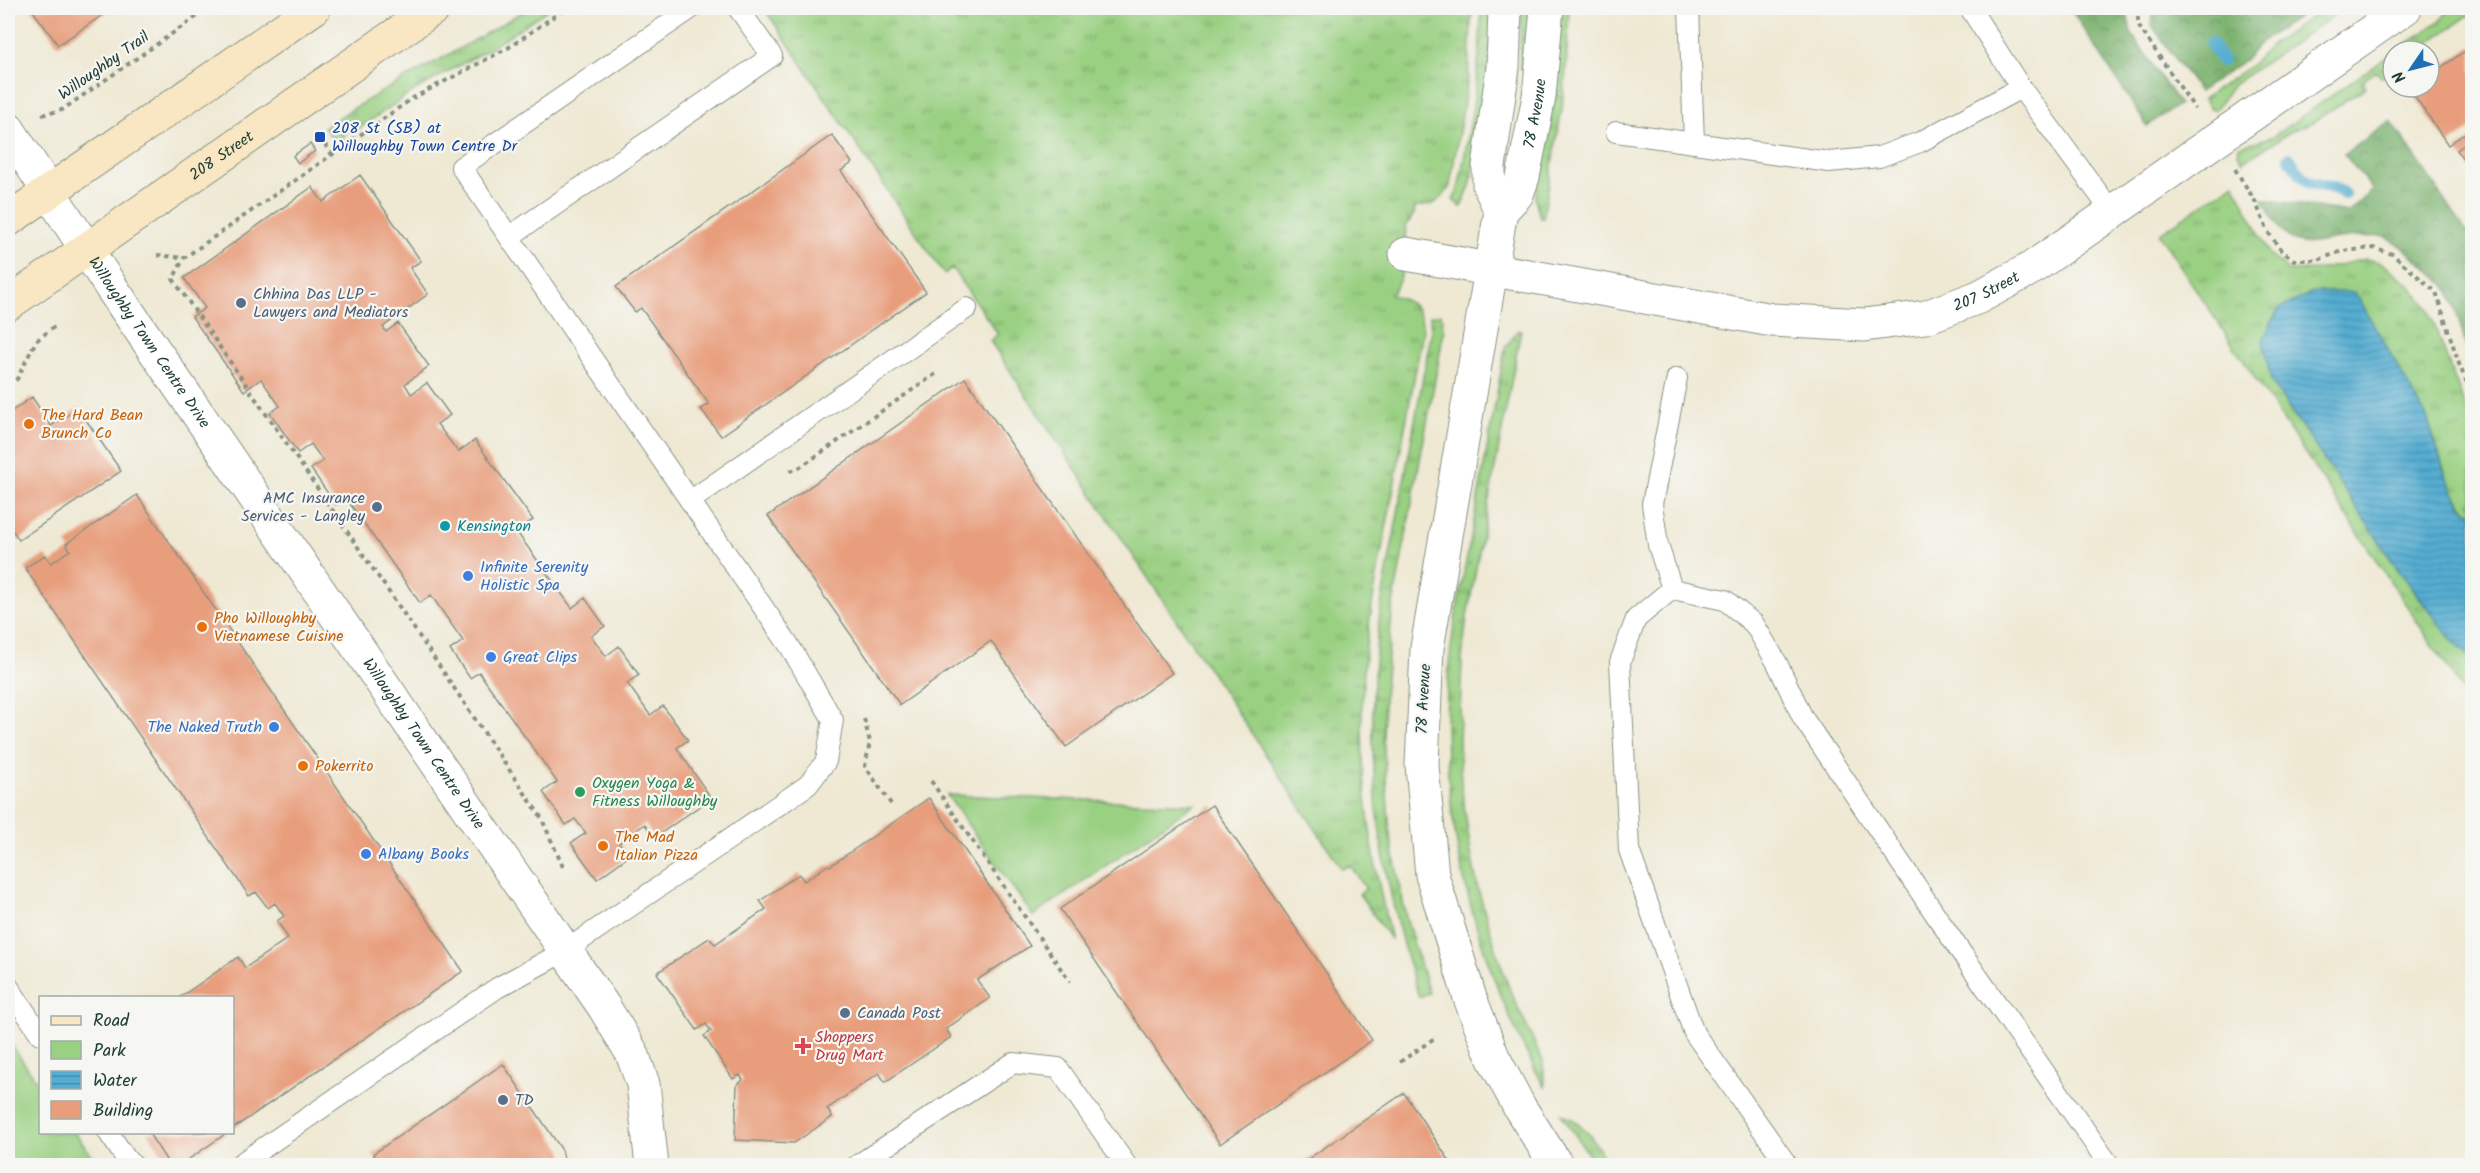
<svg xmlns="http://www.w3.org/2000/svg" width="2480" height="1173" viewBox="0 0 2480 1173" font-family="Kalam,sans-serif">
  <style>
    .grass { fill: url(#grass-tufts); stroke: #5c865b; stroke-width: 1.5 }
    .forest { fill: url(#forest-crowns); stroke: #4d7852; stroke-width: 1.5 }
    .green { fill: #9ad082; stroke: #5c865b; stroke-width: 1.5 }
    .water { fill: url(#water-rules); stroke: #3a7583; stroke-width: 1.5 }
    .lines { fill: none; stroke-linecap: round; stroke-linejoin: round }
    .stream { stroke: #55add2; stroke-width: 12 }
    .building { fill: #e89d7b }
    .service-casing { stroke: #879384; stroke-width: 22 }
    .minor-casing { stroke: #879384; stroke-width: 35 }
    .tertiary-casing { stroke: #879384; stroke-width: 35 }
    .secondary-casing { stroke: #879384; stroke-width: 35 }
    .path { stroke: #879384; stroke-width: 4; stroke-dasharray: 4.5 4.5; stroke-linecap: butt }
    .service { stroke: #fff; stroke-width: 20 }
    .minor { stroke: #fff; stroke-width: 33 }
    .tertiary { stroke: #fff; stroke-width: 33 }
    .secondary { stroke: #f9e7c3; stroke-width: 33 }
    .transit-dot { fill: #1a4fb4; stroke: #f6f6f2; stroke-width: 2 }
    .service-dot { fill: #5c6f8a; stroke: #f6f6f2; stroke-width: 2 }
    .food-dot { fill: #e8710a; stroke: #f6f6f2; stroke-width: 2 }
    .culture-dot { fill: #0f9aa8; stroke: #f6f6f2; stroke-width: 2 }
    .shop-dot { fill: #3f7fe0; stroke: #f6f6f2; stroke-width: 2 }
    .leisure-dot { fill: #2e9e5b; stroke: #f6f6f2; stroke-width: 2 }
    .health-dot { fill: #e0444e; stroke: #f6f6f2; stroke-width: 2 }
    .labels { text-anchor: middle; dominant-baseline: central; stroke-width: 4.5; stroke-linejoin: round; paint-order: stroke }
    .street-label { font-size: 16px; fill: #1f3d34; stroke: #f6f6f2 }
    .transit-label { font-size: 16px; fill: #164399; stroke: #f6f6f2; text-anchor: start }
    .service-label { font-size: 16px; fill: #4e5e75; stroke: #f6f6f2; text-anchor: start }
    .food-label { font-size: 16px; fill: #c56008; stroke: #f6f6f2; text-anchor: start }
    .culture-label { font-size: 16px; fill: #0d838f; stroke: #f6f6f2; text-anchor: start }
    .shop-label { font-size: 16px; fill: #366cbe; stroke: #f6f6f2; text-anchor: start }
    .leisure-label { font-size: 16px; fill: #27864d; stroke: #f6f6f2; text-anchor: start }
    .health-label { font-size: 16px; fill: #be3a42; stroke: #f6f6f2; text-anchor: start }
  </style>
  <defs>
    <pattern id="grass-tufts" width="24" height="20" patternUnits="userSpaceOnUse" patternTransform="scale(1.5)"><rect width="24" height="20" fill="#9ad082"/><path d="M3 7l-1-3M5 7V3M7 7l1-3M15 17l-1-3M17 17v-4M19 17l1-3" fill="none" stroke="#7daa6b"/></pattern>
    <pattern id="forest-crowns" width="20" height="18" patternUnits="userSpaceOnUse" patternTransform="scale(1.5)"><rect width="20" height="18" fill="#7bb270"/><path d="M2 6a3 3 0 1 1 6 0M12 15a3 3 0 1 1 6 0" fill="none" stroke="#64925d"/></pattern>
    <pattern id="water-rules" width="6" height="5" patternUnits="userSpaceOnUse" patternTransform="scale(1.5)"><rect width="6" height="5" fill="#55add2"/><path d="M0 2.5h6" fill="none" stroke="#468eab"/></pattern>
  </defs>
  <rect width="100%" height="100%" fill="#f6f6f2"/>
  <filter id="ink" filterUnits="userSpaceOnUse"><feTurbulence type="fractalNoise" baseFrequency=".0167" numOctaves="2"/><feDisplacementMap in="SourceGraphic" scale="12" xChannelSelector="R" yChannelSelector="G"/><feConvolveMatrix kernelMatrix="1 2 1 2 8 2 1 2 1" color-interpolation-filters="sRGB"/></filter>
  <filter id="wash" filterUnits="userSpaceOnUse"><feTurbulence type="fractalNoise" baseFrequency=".008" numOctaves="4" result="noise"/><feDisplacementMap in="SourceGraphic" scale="24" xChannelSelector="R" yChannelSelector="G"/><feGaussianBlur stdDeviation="1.35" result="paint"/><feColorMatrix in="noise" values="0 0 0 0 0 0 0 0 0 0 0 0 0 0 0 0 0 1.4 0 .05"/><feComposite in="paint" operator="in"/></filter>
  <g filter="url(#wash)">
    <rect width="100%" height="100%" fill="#efe9d4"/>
    <path class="grass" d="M528,8H550L492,47L417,89L355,131L352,128L342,134L345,138L336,144L324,127C390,83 462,51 528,8Z
      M764,8H1472L1468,78L1450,186C1441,202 1433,206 1415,207L1414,214L1406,226L1401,276L1392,295C1413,302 1421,307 1423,331C1411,395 1399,459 1387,523C1377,576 1366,629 1363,684C1358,771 1371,855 1391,940L1359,894L1366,889L1350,865L1342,869L990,341L998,334L952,268L944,274Z
      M1481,8H1493L1485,113L1470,186L1461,207L1453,200L1458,190C1470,129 1481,69 1481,8Z
      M1521,8H1533L1525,69H1520Z
      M1558,8H1569L1566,69L1562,109L1543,218H1540L1535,198L1550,109Z
      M2325,8H2345L2233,85L2215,110L2210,109L2203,99L2250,66L2271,45Z
      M2450,8H2472V13L2417,51H2396L2442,19Z
      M2393,53V68L2381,77L2376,71L2363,81L2366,87L2311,123L2293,130L2243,162L2238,153L2239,146L2272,137Z
      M2234,183L2270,255L2289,271L2317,270L2366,259L2382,263L2408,283L2428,308L2466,409L2472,418V513C2443,492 2441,450 2427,419C2407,372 2349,327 2313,292L2278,310L2263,340L2271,381L2397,568L2452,640L2472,659V704L2159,234Z
      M1441,314L1444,331L1393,605L1384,697L1383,738L1390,835L1406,918L1429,993L1419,997C1375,864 1362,744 1381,605L1431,334L1430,316Z
      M1518,330H1521L1467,616L1462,658L1459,744L1461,783L1471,853L1478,889L1499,959L1511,993L1543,1061L1545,1088C1474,960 1435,812 1449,665C1453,622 1463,579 1471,536C1483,473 1494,411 1505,348Z
      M1561,1114C1587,1123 1595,1144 1609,1165H1596Z"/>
    <path class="forest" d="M2070,8H2126L2131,33L2179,104L2147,126Z
      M2153,8H2311L2261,42L2245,60L2199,92L2151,24Z
      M2391,121L2472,240V366C2464,346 2456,297 2444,284C2435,274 2398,242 2387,237C2381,235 2371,237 2364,237C2307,237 2295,267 2263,199L2349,212L2373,190L2344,154Z"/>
    <path class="green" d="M947,795L1195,804L1033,916Z
      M8,1040L40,1086V1132L75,1133L99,1165H8Z"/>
    <path class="water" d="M2313,292H2355L2427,417L2445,474L2461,505L2472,513V659L2452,640L2397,568L2271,381L2263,340L2278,310Z"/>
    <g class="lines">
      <path class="stream" d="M2211,43L2222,61
        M2289,158C2295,165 2300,176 2308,181C2320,188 2334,184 2344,194"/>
    </g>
    <g id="blocks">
      <path class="building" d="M31,8H113L58,45Z
        M2472,46V128L2448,145L2410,89L2429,87V76Z
        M832,135L852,163L841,171L926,292L721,436L701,409L709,404L641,308L635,312L616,287Z
        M2472,139V172L2457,150Z
        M310,144L315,151L298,163L293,156Z
        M360,175L421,261L410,268L428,294L383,327L386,332L398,323L429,366L405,384L411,394L427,383L450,415L437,424L458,452L475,440L533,520L516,531L572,608L585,598L605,626L591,636L606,656L619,646L639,675L627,683L650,715L663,706L688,740L677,748L711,798L654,838L645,824L619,843L629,856L597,879L571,843L586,833L575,819L566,825L543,792L557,782L479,672L470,678L450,650L463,641L431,595L420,603L346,498L336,505L311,469L323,461L311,444L298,453L270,413L280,406L261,379L244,391L192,317L205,308L184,278L312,187L323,202Z
        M965,378L1172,673L1066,747L991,641L900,705L768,516Z
        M32,397L51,426L78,408L121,471L19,540L8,524V414Z
        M137,495L463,971L232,1129V998H179L238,957L245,968L288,938L277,921L284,916L275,903L268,908L256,892L249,896L25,568L45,555L51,563L70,550L66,544Z
        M929,798L1030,946L977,980L990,998L946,1029L951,1037L885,1082L879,1073L827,1109L832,1117L794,1143L735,1140L737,1085L743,1080L740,1075L733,1079L704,1036L711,1031L706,1024L697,1030L657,973L709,938L715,944L766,909L760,901L799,874L804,881L828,865L830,866Z
        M1212,805L1372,1040L1220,1144L1060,909Z
        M503,1064L562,1150L566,1166H381L373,1154Z
        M1404,1093L1453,1166H1298Z
        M148,1132H228L179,1166H170Z"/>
    </g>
  </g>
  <g filter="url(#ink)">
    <use href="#blocks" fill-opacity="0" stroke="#879384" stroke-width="1.5"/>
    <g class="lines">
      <defs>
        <path id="service" d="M1689,8L1694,142
          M1970,8L2021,88L2112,212
          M1616,132L1829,162L1879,157L1920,142L2021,88
          M509,237L772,56L738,8
          M690,501L967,308
          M1672,589L1658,545L1652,504L1677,378
          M8,986L40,1034
          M108,1132L127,1160L134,1166
          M237,1166L497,988L565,951L808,785L826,761L833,720L789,645L461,167L692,8
          M856,1166L1013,1063L1058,1068L1127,1166
          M1788,1166L1694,1033L1629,850L1620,662L1636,619L1672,589L1725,600L1754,624L1777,663L1803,718L1958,948L2110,1166"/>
        <g id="minor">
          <path d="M1505,8L1503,67L1489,166V185L1501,211L1427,648L1422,765L1432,875L1470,998L1493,1057L1520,1108L1557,1166"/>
          <path id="s1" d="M1501,211L1517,194L1523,177L1539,97L1547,8"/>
          <path id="s2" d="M1406,254L1772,320L1864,325L1926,317L1979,297L2032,268L2405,8"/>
        </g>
        <g id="tertiary">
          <path id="s3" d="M8,129L111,287L604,1007L632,1053L643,1084L652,1166"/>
        </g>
        <g id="secondary">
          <path d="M8,220L314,8"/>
          <path id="s4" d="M8,304L434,8"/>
        </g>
      </defs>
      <use href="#service" class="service-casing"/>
      <use href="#minor" class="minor-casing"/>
      <use href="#tertiary" class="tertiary-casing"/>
      <use href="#secondary" class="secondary-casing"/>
      <path class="path" d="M2138,8V25L2195,109
        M42,115L62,110L209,8
        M320,137L332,155
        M2235,169L2255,201L2268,232L2281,250L2294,260H2318L2342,251L2373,248L2392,254L2436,292L2459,364L2472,395
        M157,255L184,258
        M8,385L17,379L36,341L55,326
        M790,471L799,468L937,373
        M864,719L870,742L865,766L893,807
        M931,781L1070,982
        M563,867L541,817L413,627L173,279L184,258L413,98L508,48L566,8
        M1400,1062L1436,1037"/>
      <use href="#service" class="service"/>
      <use href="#minor" class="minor"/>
      <use href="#tertiary" class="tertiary"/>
      <use href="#secondary" class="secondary"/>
    </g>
  </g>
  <rect class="transit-dot" x="314" y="131" width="12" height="12" rx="3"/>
  <g class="service-dot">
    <circle cx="241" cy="303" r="6"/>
    <circle cx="377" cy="507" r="6"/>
    <circle cx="845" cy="1013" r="6"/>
    <circle cx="503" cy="1100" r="6"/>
  </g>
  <g class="food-dot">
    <circle cx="29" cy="424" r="6"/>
    <circle cx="202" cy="627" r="6"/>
    <circle cx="303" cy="766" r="6"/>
    <circle cx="603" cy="846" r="6"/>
  </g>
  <circle class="culture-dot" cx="445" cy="526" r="6"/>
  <g class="shop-dot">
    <circle cx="468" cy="576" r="6"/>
    <circle cx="491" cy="657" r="6"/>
    <circle cx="274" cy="727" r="6"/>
    <circle cx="366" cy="854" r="6"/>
  </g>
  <circle class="leisure-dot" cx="580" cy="792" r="6"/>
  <path class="health-dot" d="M800 1037h6v6h6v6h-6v6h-6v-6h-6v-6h6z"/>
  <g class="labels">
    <g class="street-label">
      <text transform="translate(104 66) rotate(-35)">Willoughby Trail</text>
      <text stroke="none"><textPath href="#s1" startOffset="106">78 Avenue</textPath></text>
      <text stroke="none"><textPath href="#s4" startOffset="260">208 Street</textPath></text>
      <text stroke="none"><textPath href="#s2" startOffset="592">207 Street</textPath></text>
      <text stroke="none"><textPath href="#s3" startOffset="256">Willoughby Town Centre Drive</textPath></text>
      <text transform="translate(1424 699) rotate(-87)">78 Avenue</text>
      <text stroke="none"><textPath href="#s3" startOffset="742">Willoughby Town Centre Drive</textPath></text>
    </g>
    <g class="transit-label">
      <text x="332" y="128">208 St (SB) at<tspan x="332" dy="18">Willoughby Town Centre Dr</tspan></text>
    </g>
    <g class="service-label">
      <text x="253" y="294">Chhina Das LLP -<tspan x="253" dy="18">Lawyers and Mediators</tspan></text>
      <text x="365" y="498" text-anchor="end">AMC Insurance<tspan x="365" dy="18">Services - Langley</tspan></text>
      <text x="857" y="1013">Canada Post</text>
      <text x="515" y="1100">TD</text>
    </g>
    <g class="food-label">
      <text x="41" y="415">The Hard Bean<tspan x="41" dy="18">Brunch Co</tspan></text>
      <text x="214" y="618">Pho Willoughby<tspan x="214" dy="18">Vietnamese Cuisine</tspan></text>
      <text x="315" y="766">Pokerrito</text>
      <text x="615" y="837">The Mad<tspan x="615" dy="18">Italian Pizza</tspan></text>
    </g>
    <g class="culture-label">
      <text x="457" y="526">Kensington</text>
    </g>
    <g class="shop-label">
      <text x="480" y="567">Infinite Serenity<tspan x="480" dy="18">Holistic Spa</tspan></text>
      <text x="503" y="657">Great Clips</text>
      <text x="262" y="727" text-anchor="end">The Naked Truth</text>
      <text x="378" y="854">Albany Books</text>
    </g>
    <g class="leisure-label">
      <text x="592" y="783">Oxygen Yoga &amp;<tspan x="592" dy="18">Fitness Willoughby</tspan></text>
    </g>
    <g class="health-label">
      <text x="815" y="1037">Shoppers<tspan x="815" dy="18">Drug Mart</tspan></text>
    </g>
  </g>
  <rect width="2480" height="1173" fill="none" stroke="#f6f6f2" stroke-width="30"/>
  <rect x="39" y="996" width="195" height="138" fill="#f6f6f2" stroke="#a0aca6" stroke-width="1.5"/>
  <rect x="51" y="1016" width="30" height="9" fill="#f9e7c3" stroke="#a0aca6" stroke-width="1.5"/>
  <text x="93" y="1026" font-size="18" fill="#1f3d34">Road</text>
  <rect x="51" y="1041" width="30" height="18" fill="#9ad082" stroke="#a0aca6" stroke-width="1.5"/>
  <text x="93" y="1056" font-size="18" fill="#1f3d34">Park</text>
  <rect x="51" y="1071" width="30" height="18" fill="url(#water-rules)" stroke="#a0aca6" stroke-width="1.5"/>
  <text x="93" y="1086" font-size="18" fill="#1f3d34">Water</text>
  <rect x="51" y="1101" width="30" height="18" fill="#e89d7b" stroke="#a0aca6" stroke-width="1.5"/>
  <text x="93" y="1116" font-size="18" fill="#1f3d34">Building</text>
  <g transform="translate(2411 69) rotate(235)"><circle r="28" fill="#f6f6f2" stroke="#a0aca6" stroke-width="1.5"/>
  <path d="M0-4.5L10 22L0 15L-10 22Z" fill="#1f6fb2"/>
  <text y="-9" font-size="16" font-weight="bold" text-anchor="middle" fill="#1f3d34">N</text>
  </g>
</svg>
